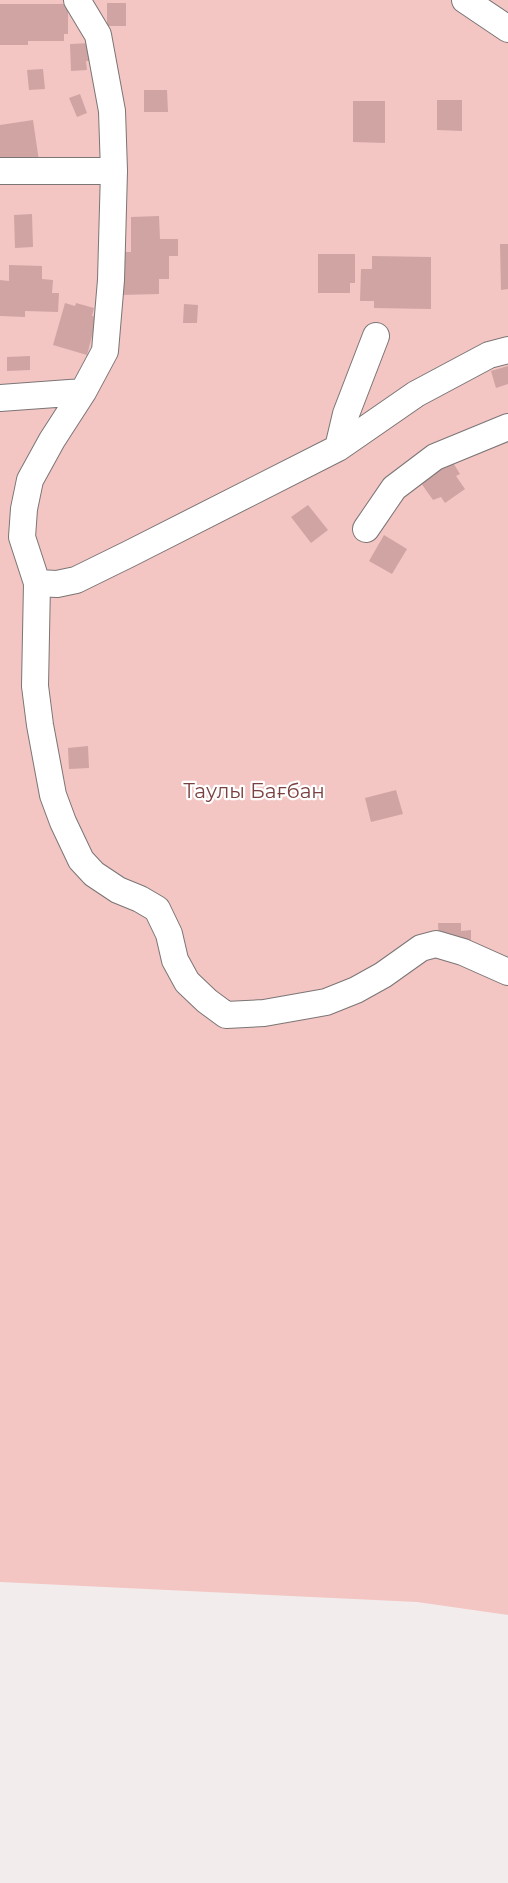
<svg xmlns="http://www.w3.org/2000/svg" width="508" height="1883" viewBox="0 0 508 1883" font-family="Montserrat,sans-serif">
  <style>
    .green { fill: #f3c6c4 }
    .building { fill: #cfa4a2 }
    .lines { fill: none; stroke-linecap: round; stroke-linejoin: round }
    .minor-casing { stroke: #7b7575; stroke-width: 28 }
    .minor { stroke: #fff; stroke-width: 26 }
    .labels { text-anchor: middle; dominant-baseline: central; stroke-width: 4.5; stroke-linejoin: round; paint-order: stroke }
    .park-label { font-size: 20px; fill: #7b4040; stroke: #fff }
  </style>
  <rect width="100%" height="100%" fill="#f3ecec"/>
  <path class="green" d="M0,0H508V1615L417,1602L0,1582Z"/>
  <path class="building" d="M107,3H126V26H107Z
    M0,4H68V34H64V41H28V45H0Z
    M91,43L92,61H86L87,70L71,71L70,44Z
    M43,69L45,89L29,90L27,70Z
    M144,90H167L168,112H144Z
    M80,94L87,113L77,117L69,98Z
    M437,100H462V131L437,130Z
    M353,101H385V143L353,142Z
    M33,120L39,161L0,167V125Z
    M32,214L33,247L15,248L14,215Z
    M159,216L160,239H178V256H169V279H159V294L120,295L119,252H131V217Z
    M500,244H508V289L501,290Z
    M318,254H355V283H350V293H318Z
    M372,256L431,257V309L374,308V301H360L361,269H372Z
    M9,265L42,266V279L53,280L52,293H59L58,312L25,311V317L0,316V280L9,281Z
    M65,303L75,306L76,303L94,308L92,316L97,317L87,355L53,345Z
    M184,304L198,305L197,323H183Z
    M30,356V370L7,371V357Z
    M508,366V384L496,388L491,371Z
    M452,461L460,474L456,476L465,489L445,503L441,497L433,500L421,483Z
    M308,505L328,530L311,543L291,517Z
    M384,535L407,549L392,574L369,561Z
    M88,746L89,768L69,769L68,748Z
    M396,790L403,814L371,822L365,798Z
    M438,923H461V931L471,930V942L439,943Z"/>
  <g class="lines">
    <defs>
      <path id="minor" d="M77,0L98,35L112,111L114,171L111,280L105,351L83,392L52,440L30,480L24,509L22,537L37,583L57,584L76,580L129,554L338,448L416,394L489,355L508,350
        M465,0L508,29
        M0,171H114
        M0,398L83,392
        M338,448L346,414L376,336
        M366,529L394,488L435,457L508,427
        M37,583L35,686L40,725L53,795L63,822L81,860L94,874L118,890L140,899L157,909L169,934L175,960L187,982L207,1001L226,1015L264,1013L326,1002L356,990L383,975L421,948L436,944L463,952L508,972"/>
    </defs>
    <use href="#minor" class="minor-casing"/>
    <use href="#minor" class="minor"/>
  </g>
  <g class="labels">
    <g class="park-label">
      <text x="254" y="791">Таулы Бағбан</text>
    </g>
  </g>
</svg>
